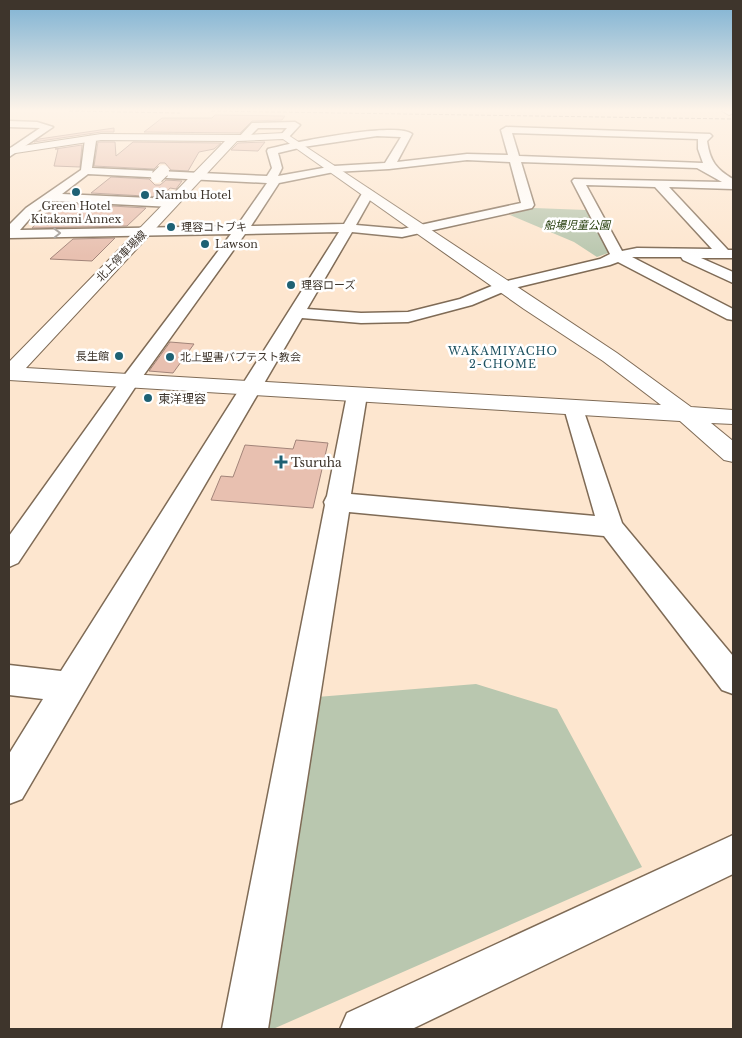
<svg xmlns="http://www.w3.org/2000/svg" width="742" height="1038" viewBox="0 0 742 1038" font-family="'Libre Baskerville','Noto Sans JP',serif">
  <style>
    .green { fill: #b9c7af }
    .building { fill: #e8c0b0; stroke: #a28479 }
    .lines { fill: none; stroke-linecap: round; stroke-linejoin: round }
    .street-casing { stroke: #7f6b56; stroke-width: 3 }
    .secondary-casing { stroke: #7f6b56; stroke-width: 2 }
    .street { fill: #fff; fill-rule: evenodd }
    .secondary { fill: #fff; fill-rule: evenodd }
    .rail { stroke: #5a4f44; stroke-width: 1; stroke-dasharray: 4 2; stroke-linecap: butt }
    .street-bridge-casing { stroke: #7f6b56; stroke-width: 14; stroke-linecap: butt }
    .street-bridge { stroke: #fff; stroke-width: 12 }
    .oneway { stroke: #9e9a96 }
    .poi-dot { fill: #1e6174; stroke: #fff; stroke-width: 2 }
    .labels { text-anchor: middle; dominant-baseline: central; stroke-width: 5; stroke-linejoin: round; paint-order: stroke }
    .far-poi-label { font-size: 11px; fill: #3e352c; stroke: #fff; text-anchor: start }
    .far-park-label { font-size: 11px; font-style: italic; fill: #213a07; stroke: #fff }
    .far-street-label { font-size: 11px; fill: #3e352c; stroke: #fff }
    .far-neighbourhood-label { font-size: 11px; letter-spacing: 1px; fill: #1d5160; stroke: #fff }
    .poi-label { font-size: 12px; fill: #3e352c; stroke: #fff; text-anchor: start }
  </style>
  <rect width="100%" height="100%" fill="#fde6cf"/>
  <path class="green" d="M534,208L586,210L611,252L597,257L574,242L510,215Z
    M476,684L557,709L642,867L273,1029H265L317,697Z"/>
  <path class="building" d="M215,115L285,116L282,120L252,121L240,133L144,132L162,118H212Z
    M114,128V132H101L34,142L39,139Z
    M98,142H115L116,156L133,142L221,143L214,149L199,152L188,171L171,170L165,163H160L154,169L94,166Z
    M265,142L258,151L231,150L238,143Z
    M82,145L80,167L54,166L58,149H55Z
    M111,177L149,179L155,185H160L166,180L182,181L176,189L170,188L162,197L91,193Z
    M78,204L146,208L127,226L32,228L46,213H52L54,210H70Z
    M115,238L92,261L50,259L73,239Z
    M170,342L194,344L173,373L149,371Z
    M296,440L328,443L313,508L211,500L221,476L233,477L245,445L293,449Z"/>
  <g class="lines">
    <defs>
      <path id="street" d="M9,121L37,122L53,127L9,157V149L40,128L9,127Z
        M295,122L300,125L288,138H282L280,136L287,128H258L246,140H240L238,138L252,123Z
        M506,127L710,134L712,136L707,141C710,161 716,169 733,179V189L669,187L728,250H733V258H701L733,272V283L683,260L681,257H632L733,309V320L727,319L618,262L610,265L510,289L472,305L408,322L361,323L302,318L22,799L9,804V754L43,699L9,695V665L61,671L339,232L245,234L138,383L18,563L9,567V536L123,377L231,234L9,238V225L26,208L81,170L85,139L90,136L93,137L96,141L92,168L267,176L272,168L267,151L268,149C290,143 397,121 412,134L397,162L467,154L508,155L501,130ZM512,133L698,139V149L703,163L519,156ZM377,136L401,137L385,163L334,166L278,176L282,168L278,153L303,147ZM467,160L510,162L521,203L402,229L356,225L374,193L368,189L364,190L344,224L251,226L279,183L334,172L389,169ZM521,162L697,168L722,182L574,179L572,181L610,254L600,259L499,283L460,299L408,312L361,313L307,309L352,232L402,237L532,208L534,205ZM88,174L267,183L237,226L20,230L34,214L52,201L172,207L178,203L172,199L62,194ZM586,185L655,187L712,249L637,248L622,251Z
        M357,389L364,391L367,395L351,494L595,516L564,408L567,403L574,402L581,403L622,523L733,656V694L722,690L604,536L349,512L268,1029H222L325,505L324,502L327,496L347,395L350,391Z
        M733,835V874L412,1029H340L347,1013Z"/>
      <path id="secondary" d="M722,111H733V113L729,115Z
        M285,133L617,353L691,407L733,410V424L711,423L733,441V462L724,460L680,421L9,380V362L225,141L101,140L9,154V148L101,134L243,135ZM283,139L524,309L603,361L661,405L26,368L237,141Z"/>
    </defs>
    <use href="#street" class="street-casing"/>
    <use href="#secondary" class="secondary-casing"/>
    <use href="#street" class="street"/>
    <use href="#secondary" class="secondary"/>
    <path class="rail" d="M69,111L180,113
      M211,111L733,119"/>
    <defs>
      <path id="street-bridge" d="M157,177L163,171"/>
    </defs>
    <use href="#street-bridge" class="street-bridge-casing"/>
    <use href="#street-bridge" class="street-bridge"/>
  </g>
  <defs><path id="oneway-chevron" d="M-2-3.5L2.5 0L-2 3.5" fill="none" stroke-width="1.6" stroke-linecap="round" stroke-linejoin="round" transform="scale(1.25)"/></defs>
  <use class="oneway" href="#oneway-chevron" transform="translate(57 233) rotate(-1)"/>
  <linearGradient id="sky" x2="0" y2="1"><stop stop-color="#7eb2d3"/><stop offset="0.43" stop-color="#fef4e9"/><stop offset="1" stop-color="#fef4e9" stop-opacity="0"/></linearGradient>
  <rect width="742" height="256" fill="url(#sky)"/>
  <g class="poi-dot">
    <circle cx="76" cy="192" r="5"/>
    <circle cx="145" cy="195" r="5"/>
    <circle cx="171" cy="227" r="5"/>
    <circle cx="205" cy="244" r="5"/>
    <circle cx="291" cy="285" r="5"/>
    <circle cx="119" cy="356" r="5"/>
    <circle cx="170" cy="357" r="5"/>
    <circle cx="148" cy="398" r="5"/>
    <path d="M278.5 454.5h5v5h5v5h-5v5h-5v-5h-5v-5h5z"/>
  </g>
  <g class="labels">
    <g class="far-poi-label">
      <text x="155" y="195">Nambu Hotel</text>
      <text x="76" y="206" text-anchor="middle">Green Hotel<tspan x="76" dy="13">Kitakami Annex</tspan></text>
      <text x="181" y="227">理容コトブキ</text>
      <text x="215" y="244">Lawson</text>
      <text x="301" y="285">理容ローズ</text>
      <text x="109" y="356" text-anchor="end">長生館</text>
      <text x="180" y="357">北上聖書バプテスト教会</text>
    </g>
    <g class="far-park-label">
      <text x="577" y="225">船場児童公園</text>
    </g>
    <g class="far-street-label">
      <text transform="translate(121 256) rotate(-46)">北上停車場線</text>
    </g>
    <g class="far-neighbourhood-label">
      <text x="503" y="351">WAKAMIYACHO<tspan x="503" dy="13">2-CHOME</tspan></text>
    </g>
    <g class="poi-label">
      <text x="158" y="398">東洋理容</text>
      <text x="291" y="462">Tsuruha</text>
    </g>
  </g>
  <rect width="742" height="1038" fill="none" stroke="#3e352c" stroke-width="20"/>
</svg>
